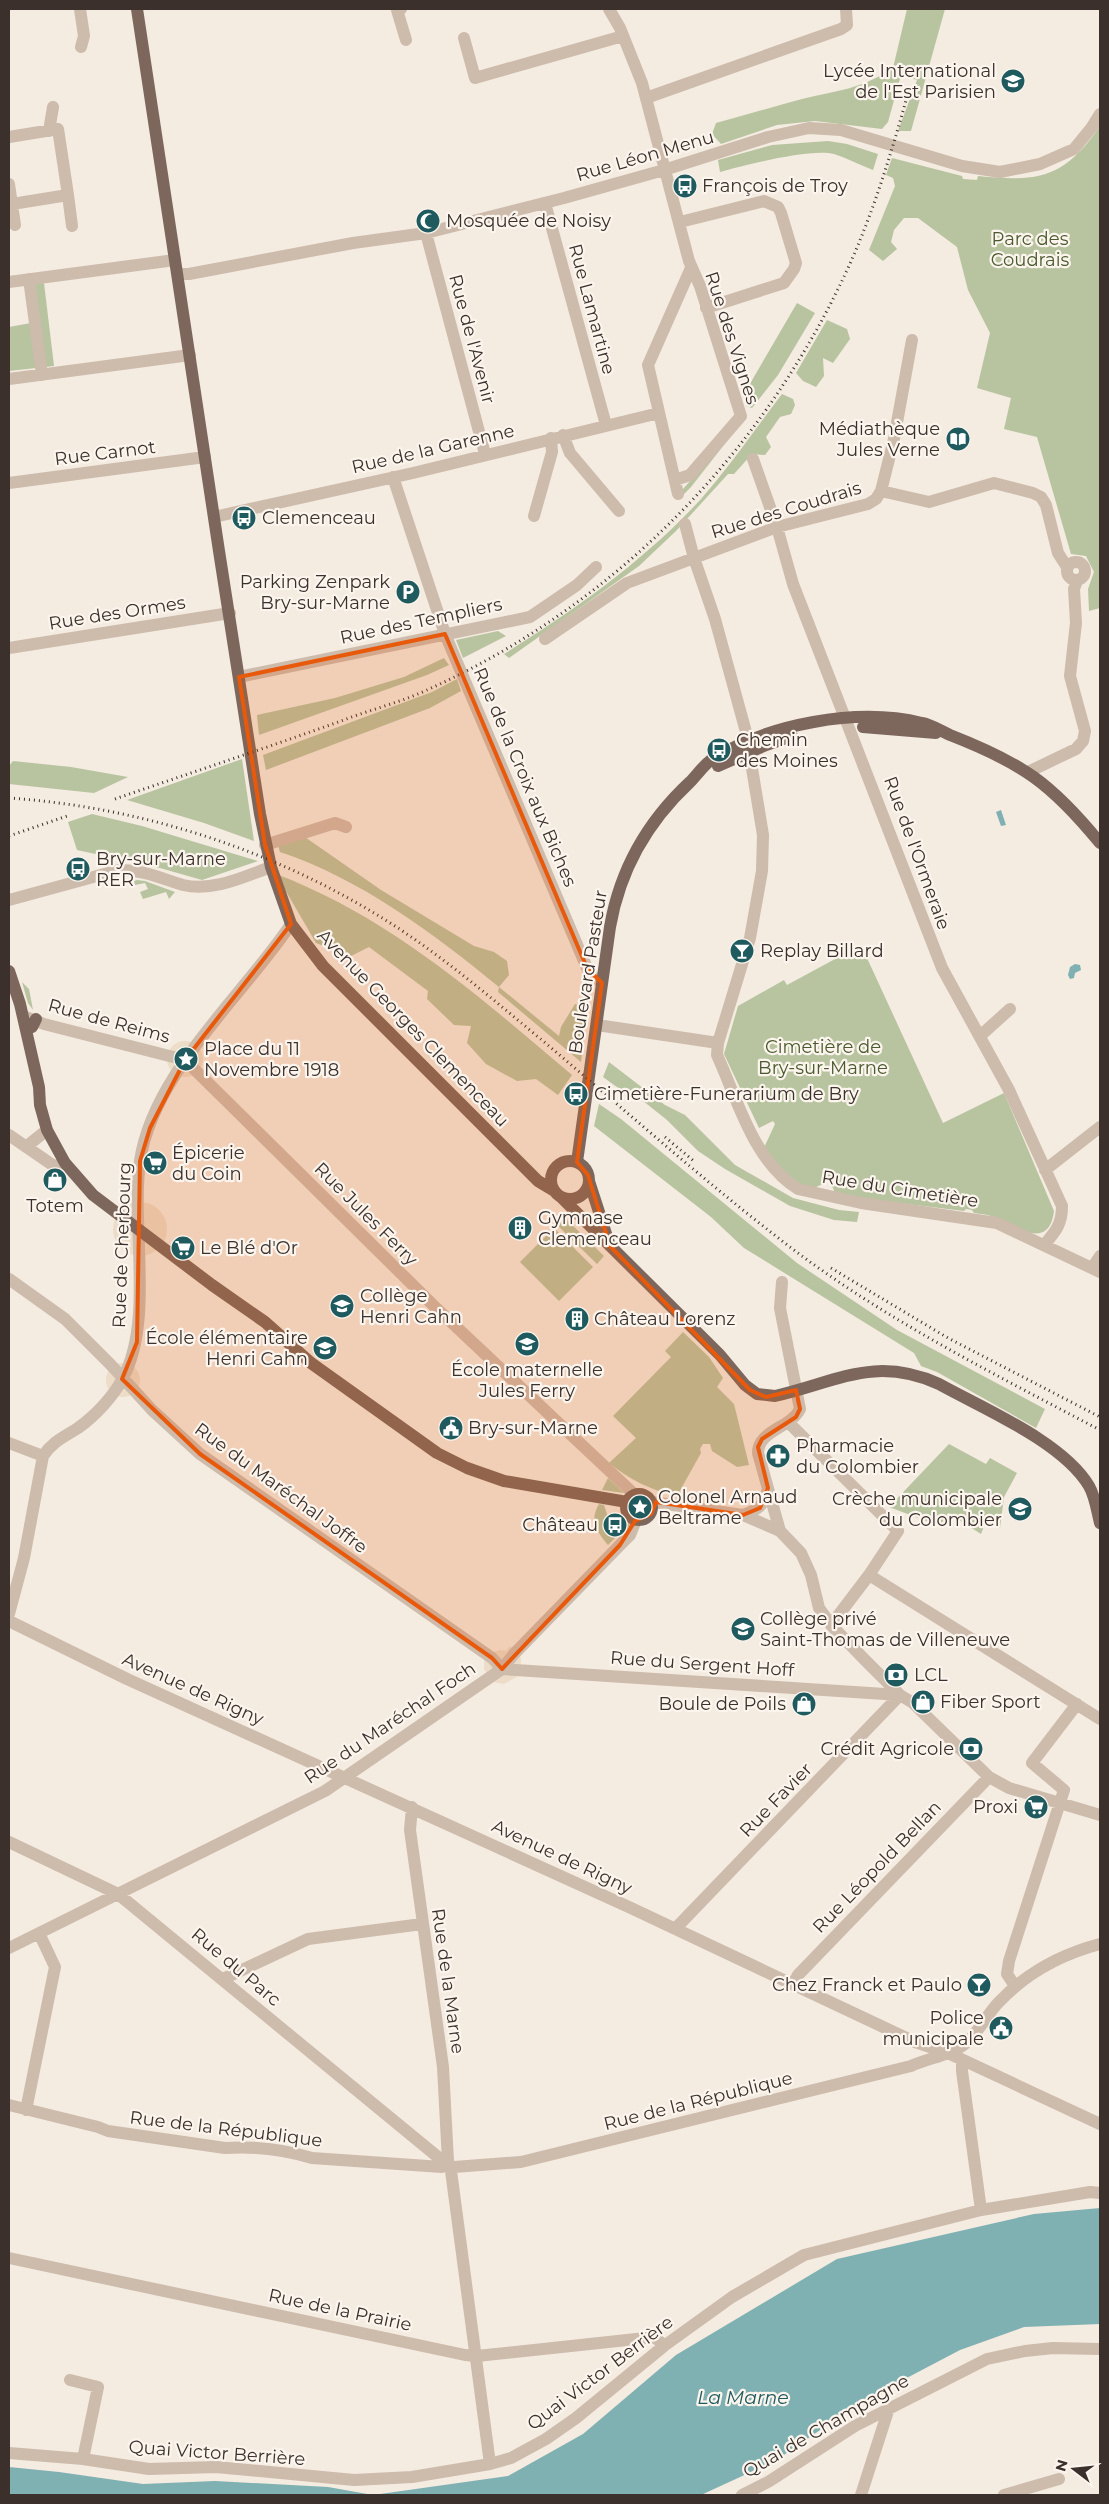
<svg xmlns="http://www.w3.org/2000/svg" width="1109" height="2504" viewBox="0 0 1109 2504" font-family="Montserrat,sans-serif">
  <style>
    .green { fill: #b8c4a0 }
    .plaza { fill: #ecdcc8 }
    .water { fill: #7fb0b2 }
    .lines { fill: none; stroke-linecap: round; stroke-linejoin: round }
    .minor { stroke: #cdbbac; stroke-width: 12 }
    .major { stroke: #7d675c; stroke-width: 12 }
    .rail { stroke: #3b302b; stroke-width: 3; stroke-dasharray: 1 4; stroke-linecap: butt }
    .marked { fill: #e8590c; fill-opacity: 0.2; stroke: #e8590c; stroke-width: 4; stroke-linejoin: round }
    .labels { text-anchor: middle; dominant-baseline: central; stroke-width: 4.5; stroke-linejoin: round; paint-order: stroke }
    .poi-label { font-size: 18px; fill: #3b302b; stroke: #fbf5ee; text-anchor: start }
    .street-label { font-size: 18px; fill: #3b302b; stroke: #fbf5ee }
    .park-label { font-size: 18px; fill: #4a5a2e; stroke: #fbf5ee }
    .water-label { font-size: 19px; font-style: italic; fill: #1f5a5e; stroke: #fbf5ee }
  </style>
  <rect width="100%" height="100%" fill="#f4ebe1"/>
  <path class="green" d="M907,9H945L911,131H898L917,80L901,75L888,122L882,129L815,121L777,125L721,144L712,134L716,123C745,115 773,107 802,99C838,90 860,90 893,68Z
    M1100,126V608L1089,611L1088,589L1094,572L1086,556L1071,554L1037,437L1004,429L1011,398L977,388L990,333L968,290L957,247L918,218H904L894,230L891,242L897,249L883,261L869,250L895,186L893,178L886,175L892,158L962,176L963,179L977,180L978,176C1038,182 1064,179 1100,126Z
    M828,141L847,144L878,154L873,170C860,165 847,158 834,154C812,148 744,165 720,172L718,160L772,145Z
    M44,283L54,366L9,371V327L31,323L26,284Z
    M797,303L815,313L778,375L752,408L746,406L744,394Z
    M827,320L847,329L850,339L833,363L823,358L824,376L816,387L803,381L796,373Z
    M782,394L793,399L795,405L791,414L780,417L766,437L771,447L765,455L752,454L734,474H728L676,531L639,566L509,658L504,654C576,609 644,561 701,499C730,466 756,428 782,394Z
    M734,432L691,487L683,495V489Z
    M498,631L506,636L463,658L456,640Z
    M444,658L449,665L427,675L259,735L257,715L335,698L404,677Z
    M457,679L461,691L430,708L266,770L263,755L432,692Z
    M242,759L254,841L204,823L127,800Z
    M13,761L71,767L128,777L94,793L9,784V766Z
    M92,814L142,826L258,861L202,880L160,868L77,850L68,822Z
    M302,835L381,890L474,946L494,952L507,961L509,975L499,987L559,1036L561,1027L575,1004L587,1007L581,1062L498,992L499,987C433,933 361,879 280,852L277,842Z
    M276,874C390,917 481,998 572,1075L558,1095L536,1079L517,1081L486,1064L467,1043L471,1026L454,1025L427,999L428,991L369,947L351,956L316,943Z
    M137,880L145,881L175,892L169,899L166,892L143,899L140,892L148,889L145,883L135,885L134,881Z
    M861,945L943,1123L1004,1093L1054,1211C1049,1252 1015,1226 993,1217C987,1214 980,1214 974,1213L972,1210L966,1209L964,1211L833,1195L834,1190L829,1181L812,1189L795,1185L762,1152L775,1124L773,1121L759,1128L724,1054L738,1006L784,980L787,985Z
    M22,982L29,989L33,1010L28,1003Z
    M609,1062L665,1105L685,1115L735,1165L793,1198L839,1210L859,1212L857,1222L834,1220L790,1206L725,1169L698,1151L667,1120L628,1089L621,1090L603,1077Z
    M599,1104L621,1119L797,1263L897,1330L1045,1409L1036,1428L937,1372L921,1366L914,1353L744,1248L711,1217L594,1126Z
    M564,1217L604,1256L597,1264L557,1225Z
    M554,1228L593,1267L559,1301L520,1262Z
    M683,1332L709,1357L723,1378L717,1387L734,1404L749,1465L737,1467L712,1451L710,1444H703L700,1449L701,1453L677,1496C652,1491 629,1479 609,1463L636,1438L613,1416L671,1357L665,1351Z
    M949,1444L986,1464L990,1458L1017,1473L1004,1497L1000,1528L986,1521L981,1534L948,1513L940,1526L889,1507Z
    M608,1478L624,1493L602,1490Z
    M634.5 1507a5.5 5.5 0 1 1 11 0a5.5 5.5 0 1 1-11 0Z
    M599,1504L604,1505L615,1538L608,1545C597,1532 589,1520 599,1504Z"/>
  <path class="plaza" d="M167 1059a18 18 0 1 1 36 0a18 18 0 1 1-36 0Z
    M113 1229a27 27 0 1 1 54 0a27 27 0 1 1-54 0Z
    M106 1380a17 17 0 1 1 34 0a17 17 0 1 1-34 0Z
    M510,1646L521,1658L520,1675L504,1684L493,1682L484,1669V1662L491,1653L500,1650L506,1651Z"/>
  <path class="water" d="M1001,810L1006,825L1001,826L996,812Z
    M1075,964L1080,965L1081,970L1075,973L1074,978L1070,979L1068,975L1070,967Z
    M1100,2208V2324L1024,2327L960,2350L861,2402L775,2461L701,2495H9V2467L59,2472L143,2484L215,2481L328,2487L373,2495L508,2476L583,2434L676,2355L837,2259L1034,2214Z"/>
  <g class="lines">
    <path class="minor" d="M80,9L84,36L81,47
      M401,9L397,10L406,40
      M609,9L620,28L642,83L689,261L700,286L741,416L690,475L675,480
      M464,38L475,78L623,36
      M646,98L841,29L847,25L846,9
      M49,131L53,107
      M9,137L58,129L68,195L12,204
      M9,184L15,225
      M68,195L72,226
      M545,203L606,425
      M680,222L764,201L778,207L781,213L796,263L794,269L784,283L706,308
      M426,233L485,454
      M178,274H189L353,243L426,233L564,198L664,170L768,137L809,128L841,130L962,166L1000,172L1040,164L1074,149L1092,127L1100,114
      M29,279L42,375
      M9,282L175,260
      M9,379L190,355
      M563,435L570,453L619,511
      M753,459L777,527L793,584L942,968L1009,1090L1062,1206C1062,1224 1056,1231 1045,1244
      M393,477L445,634L587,968L594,978L602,983
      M9,483L205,457
      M881,491L929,502L994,483L1033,493L1041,497L1046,505L1058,553L1067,567
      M678,494L648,365L691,268
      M534,516L552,452L551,438
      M214,517L413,473L659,413
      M685,524L694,558L715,619L746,732L763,835L762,871L750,938L718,1043L717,1055C738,1101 754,1162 798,1189L861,1203L997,1223L1100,1272
      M1067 571a9 9 0 1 1 18 0a9 9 0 1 1-18 0Z
      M545,639L627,583L777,527L868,504L876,499L881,491L894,439L912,340
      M9,648L230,613
      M239,677L530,617L577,585L596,567
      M1028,772L1076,749L1083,741L1085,731L1070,676L1076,623L1074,589L1077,581
      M265,845L335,823L346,827
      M9,900L119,870C142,869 162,879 183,885C213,892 243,877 271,867
      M26,1017L44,1024L185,1060L433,1305L634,1494
      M597,1025L718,1043
      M980,1036L1010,1009
      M9,1135L54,1166L65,1163
      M27,1146L47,1130
      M1045,1170L1100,1127
      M1092,1268L1100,1256
      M9,1279L65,1319L111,1365L152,1410L200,1454L492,1658L502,1669
      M782,1282L780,1308L800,1409C791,1428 758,1430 758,1453L780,1531L801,1553L811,1575L819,1608L831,1625L865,1660L900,1695L913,1703L989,1777L1009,1788L1100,1815
      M788,1422L898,1531L869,1575L831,1625
      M9,1443L43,1456
      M652,1502L743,1515L780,1531
      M743,1515C759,1509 765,1505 768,1488
      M869,1575L1100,1719
      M9,1614L24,1558L43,1456C52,1442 64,1437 78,1428C95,1416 113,1397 123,1378C154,1320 131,1227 140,1161C153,1073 243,996 291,924
      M9,1621L127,1679L631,1908L915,2042L948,2053L1100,2124
      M502,1669L900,1695
      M412,1807L410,1830L443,2067L448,2161
      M9,1842L118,1894L444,2162
      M675,1929L900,1695
      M9,1948L325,1791L502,1669L514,1654L620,1545L630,1535L636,1520
      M223,1979L308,1939L422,1924
      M793,1984L798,1975L989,1777
      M1015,1986L1007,1974L1009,1961L1064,1790L1032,1763L1077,1704
      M962,2060V2071L981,2210
      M9,2105L98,2127L108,2131L225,2148C253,2146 285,2150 312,2158L442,2167
      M26,2110L55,1967L39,1933
      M454,2167L521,2162L911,2066C928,2058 953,2055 967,2042C979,2031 987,2015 998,2003C1026,1973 1062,1954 1100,1944
      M451,2171L490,2464
      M9,2258L465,2355L477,2356L655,2337L664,2346
      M70,2380L98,2387L83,2459
      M9,2453L83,2459L149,2469L216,2467L354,2480L412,2477L490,2464L511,2458L546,2439L576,2418L664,2346L732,2297L804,2255L981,2210L1090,2192L1100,2193
      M742,2495L768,2482L855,2426L987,2359L1025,2351L1053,2348L1100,2349
      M861,2495L889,2408
      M1004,2495L1059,2479"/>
    <path class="major" d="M137,9L219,551L260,814L271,867L291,924L323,966L538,1181L553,1190
      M863,727L936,733
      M718,766L766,745L792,736
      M9,971L20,1004L39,1087L40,1105L47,1130L65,1163L93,1195L212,1285L265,1322L311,1363L437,1453L467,1468L504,1481L627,1502
      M26,1029L32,1027L36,1019
      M551 1180a19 19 0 1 1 38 0a19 19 0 1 1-38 0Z
      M577,1162L610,927C620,869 647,822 690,782C697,775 703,766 711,760C768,724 857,707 922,723C932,725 941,731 950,735C1022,763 1051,783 1100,843
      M589,1181L610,1246
      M561,1197L720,1355L745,1385L757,1394L775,1396C837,1382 874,1355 939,1384C984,1409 1063,1442 1089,1486C1095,1496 1097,1511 1100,1523
      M626 1507a13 13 0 1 1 26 0a13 13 0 1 1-26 0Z"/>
    <path class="rail" d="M9,798C139,807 268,848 379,916C438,952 490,997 543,1041C625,1110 705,1182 790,1247C886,1320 994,1374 1100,1430
      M115,799C190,773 266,748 341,721C369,710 399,703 427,690C607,609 751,466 838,289C870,225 891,155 910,86
      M9,836L70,815
      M665,1137L695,1162
      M831,1268L948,1338L1100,1417"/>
  </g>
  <path class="marked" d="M445,634L587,968L602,983L577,1162L588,1175L610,1246L750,1390L766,1397L796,1390L800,1409L796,1417L762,1439L758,1447L768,1488L760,1508L743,1515L656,1502L651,1514L635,1521L620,1545L502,1669L492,1658L200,1454L122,1379L137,1342L140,1161L150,1128L185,1060L291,924L265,845L239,677Z"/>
  <defs>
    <symbol id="school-disc" viewBox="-11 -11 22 22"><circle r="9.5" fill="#1f5a5e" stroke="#fbf5ee"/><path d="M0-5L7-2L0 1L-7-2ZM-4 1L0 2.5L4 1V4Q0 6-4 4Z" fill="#fff"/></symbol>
    <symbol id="bus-disc" viewBox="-11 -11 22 22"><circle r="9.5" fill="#1f5a5e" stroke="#fbf5ee"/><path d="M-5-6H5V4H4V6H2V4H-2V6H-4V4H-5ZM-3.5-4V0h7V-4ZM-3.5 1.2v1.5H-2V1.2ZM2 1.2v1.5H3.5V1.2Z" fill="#fff"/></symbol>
    <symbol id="mosque-disc" viewBox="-11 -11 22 22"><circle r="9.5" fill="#1f5a5e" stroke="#fbf5ee"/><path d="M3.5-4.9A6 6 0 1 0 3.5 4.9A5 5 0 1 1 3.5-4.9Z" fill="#fff"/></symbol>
    <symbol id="library-disc" viewBox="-11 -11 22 22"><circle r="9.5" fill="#1f5a5e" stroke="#fbf5ee"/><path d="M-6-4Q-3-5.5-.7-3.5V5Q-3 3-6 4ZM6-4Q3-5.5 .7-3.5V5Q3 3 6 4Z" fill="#fff"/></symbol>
    <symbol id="parking-disc" viewBox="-11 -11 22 22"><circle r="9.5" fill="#1f5a5e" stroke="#fbf5ee"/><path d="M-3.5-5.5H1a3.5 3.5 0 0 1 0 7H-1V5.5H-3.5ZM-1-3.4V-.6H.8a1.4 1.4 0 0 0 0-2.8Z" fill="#fff"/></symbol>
    <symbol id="bar-disc" viewBox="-11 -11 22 22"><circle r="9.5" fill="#1f5a5e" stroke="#fbf5ee"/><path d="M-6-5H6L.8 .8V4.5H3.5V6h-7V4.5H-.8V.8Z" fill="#fff"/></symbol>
    <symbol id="sight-disc" viewBox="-11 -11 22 22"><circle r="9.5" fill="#1f5a5e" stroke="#fbf5ee"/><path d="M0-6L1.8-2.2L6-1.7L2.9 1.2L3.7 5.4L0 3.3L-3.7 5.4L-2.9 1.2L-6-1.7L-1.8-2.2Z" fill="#fff"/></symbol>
    <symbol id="supermarket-disc" viewBox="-11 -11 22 22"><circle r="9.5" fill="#1f5a5e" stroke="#fbf5ee"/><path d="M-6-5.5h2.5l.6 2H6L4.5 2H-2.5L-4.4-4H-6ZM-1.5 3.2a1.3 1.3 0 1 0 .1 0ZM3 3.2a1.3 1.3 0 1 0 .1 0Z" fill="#fff"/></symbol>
    <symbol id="shop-disc" viewBox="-11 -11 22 22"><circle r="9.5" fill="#1f5a5e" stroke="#fbf5ee"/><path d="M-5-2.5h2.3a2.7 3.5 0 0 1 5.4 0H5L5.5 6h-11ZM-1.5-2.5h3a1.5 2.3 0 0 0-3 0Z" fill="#fff"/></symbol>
    <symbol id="building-disc" viewBox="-11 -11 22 22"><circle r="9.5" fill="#1f5a5e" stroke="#fbf5ee"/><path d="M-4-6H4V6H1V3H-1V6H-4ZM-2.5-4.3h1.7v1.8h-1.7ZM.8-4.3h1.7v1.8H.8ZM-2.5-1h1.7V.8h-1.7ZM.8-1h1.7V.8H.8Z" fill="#fff"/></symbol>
    <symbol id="civic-disc" viewBox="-11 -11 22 22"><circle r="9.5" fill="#1f5a5e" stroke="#fbf5ee"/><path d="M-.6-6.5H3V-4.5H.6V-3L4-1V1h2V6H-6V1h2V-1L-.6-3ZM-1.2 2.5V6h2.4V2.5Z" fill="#fff"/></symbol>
    <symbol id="pharmacy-disc" viewBox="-11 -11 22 22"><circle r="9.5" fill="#1f5a5e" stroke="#fbf5ee"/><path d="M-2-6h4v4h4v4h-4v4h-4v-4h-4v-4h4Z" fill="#fff"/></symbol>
    <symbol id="bank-disc" viewBox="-11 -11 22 22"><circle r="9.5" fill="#1f5a5e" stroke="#fbf5ee"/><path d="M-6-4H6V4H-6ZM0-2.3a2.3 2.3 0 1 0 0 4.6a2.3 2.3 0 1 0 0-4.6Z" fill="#fff"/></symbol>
  </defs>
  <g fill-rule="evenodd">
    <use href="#school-disc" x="999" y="67" width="28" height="28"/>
    <use href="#bus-disc" x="671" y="172" width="28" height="28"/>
    <use href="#mosque-disc" x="414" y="207" width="28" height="28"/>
    <use href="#library-disc" x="944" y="425" width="28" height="28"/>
    <use href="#bus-disc" x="230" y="504" width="28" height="28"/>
    <use href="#parking-disc" x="394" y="578" width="28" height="28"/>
    <use href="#bus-disc" x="705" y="736" width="28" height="28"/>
    <use href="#bus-disc" x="64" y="855" width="28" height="28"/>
    <use href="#bar-disc" x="728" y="937" width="28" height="28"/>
    <use href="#sight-disc" x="172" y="1045" width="28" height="28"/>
    <use href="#bus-disc" x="562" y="1080" width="28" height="28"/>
    <use href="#supermarket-disc" x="141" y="1149" width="28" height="28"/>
    <use href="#shop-disc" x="41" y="1166" width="28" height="28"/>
    <use href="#building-disc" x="506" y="1214" width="28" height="28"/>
    <use href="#supermarket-disc" x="169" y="1234" width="28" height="28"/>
    <use href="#school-disc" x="328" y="1292" width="28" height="28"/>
    <use href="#building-disc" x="563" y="1305" width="28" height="28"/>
    <use href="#school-disc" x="513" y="1330" width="28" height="28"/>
    <use href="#school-disc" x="311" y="1334" width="28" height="28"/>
    <use href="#civic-disc" x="437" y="1414" width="28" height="28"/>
    <use href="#pharmacy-disc" x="764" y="1442" width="28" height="28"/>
    <use href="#sight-disc" x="626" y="1493" width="28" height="28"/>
    <use href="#school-disc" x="1006" y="1495" width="28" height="28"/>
    <use href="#bus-disc" x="601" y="1511" width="28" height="28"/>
    <use href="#school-disc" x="729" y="1615" width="28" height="28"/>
    <use href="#bank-disc" x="882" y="1661" width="28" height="28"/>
    <use href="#shop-disc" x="909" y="1688" width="28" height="28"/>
    <use href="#shop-disc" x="790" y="1690" width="28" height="28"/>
    <use href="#bank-disc" x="957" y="1735" width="28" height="28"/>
    <use href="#supermarket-disc" x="1022" y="1793" width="28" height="28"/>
    <use href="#bar-disc" x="965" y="1971" width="28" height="28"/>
    <use href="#civic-disc" x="987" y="2014" width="28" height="28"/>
  </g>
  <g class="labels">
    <g class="poi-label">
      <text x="996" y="71" text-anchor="end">Lycée International<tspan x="996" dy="21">de l'Est Parisien</tspan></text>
      <text x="702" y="186">François de Troy</text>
      <text x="446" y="221">Mosquée de Noisy</text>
      <text x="940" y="429" text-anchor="end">Médiathèque<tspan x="940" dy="21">Jules Verne</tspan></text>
      <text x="262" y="518">Clemenceau</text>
      <text x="390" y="582" text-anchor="end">Parking Zenpark<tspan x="390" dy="21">Bry-sur-Marne</tspan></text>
      <text x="736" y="740">Chemin<tspan x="736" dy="21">des Moines</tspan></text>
      <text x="96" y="859">Bry-sur-Marne<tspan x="96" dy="21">RER</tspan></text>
      <text x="760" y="951">Replay Billard</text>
      <text x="204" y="1049">Place du 11<tspan x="204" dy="21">Novembre 1918</tspan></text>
      <text x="594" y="1094">Cimetière-Funerarium de Bry</text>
      <text x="172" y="1153">Épicerie<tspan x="172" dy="21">du Coin</tspan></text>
      <text x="55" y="1206" text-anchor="middle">Totem</text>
      <text x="538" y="1218">Gymnase<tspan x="538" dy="21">Clemenceau</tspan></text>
      <text x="200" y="1248">Le Blé d'Or</text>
      <text x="360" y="1296">Collège<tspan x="360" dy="21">Henri Cahn</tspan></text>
      <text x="594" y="1319">Château Lorenz</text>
      <text x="308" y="1338" text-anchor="end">École élémentaire<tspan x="308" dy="21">Henri Cahn</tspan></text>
      <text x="527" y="1370" text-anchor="middle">École maternelle<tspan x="527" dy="21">Jules Ferry</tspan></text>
      <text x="468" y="1428">Bry-sur-Marne</text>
      <text x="796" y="1446">Pharmacie<tspan x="796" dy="21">du Colombier</tspan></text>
      <text x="658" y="1497">Colonel Arnaud<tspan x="658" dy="21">Beltrame</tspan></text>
      <text x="1002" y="1499" text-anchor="end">Crèche municipale<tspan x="1002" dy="21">du Colombier</tspan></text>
      <text x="598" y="1525" text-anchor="end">Château</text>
      <text x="760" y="1619">Collège privé<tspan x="760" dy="21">Saint-Thomas de Villeneuve</tspan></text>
      <text x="914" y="1675">LCL</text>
      <text x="940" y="1702">Fiber Sport</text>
      <text x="786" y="1704" text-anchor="end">Boule de Poils</text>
      <text x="954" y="1749" text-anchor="end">Crédit Agricole</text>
      <text x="1018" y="1807" text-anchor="end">Proxi</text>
      <text x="962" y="1985" text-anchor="end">Chez Franck et Paulo</text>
      <text x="984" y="2018" text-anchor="end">Police<tspan x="984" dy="21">municipale</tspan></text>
    </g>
    <g class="street-label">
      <text transform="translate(645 156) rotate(-16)">Rue Léon Menu</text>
      <text transform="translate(592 309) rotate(75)">Rue Lamartine</text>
      <text transform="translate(732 338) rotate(72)">Rue des Vignes</text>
      <text transform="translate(472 339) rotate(75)">Rue de l'Avenir</text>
      <text transform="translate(433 449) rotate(-13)">Rue de la Garenne</text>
      <text transform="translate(105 453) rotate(-7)">Rue Carnot</text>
      <text transform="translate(786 510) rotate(-17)">Rue des Coudrais</text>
      <text transform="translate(117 613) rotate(-9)">Rue des Ormes</text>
      <text transform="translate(421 621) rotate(-12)">Rue des Templiers</text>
      <text transform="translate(525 777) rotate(67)">Rue de la Croix aux Biches</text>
      <text transform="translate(917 853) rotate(70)">Rue de l'Ormeraie</text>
      <text transform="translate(588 972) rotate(-81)">Boulevard Pasteur</text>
      <text transform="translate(109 1021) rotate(15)">Rue de Reims</text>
      <text transform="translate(413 1028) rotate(46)">Avenue Georges Clemenceau</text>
      <text transform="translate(900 1189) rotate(9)">Rue du Cimetière</text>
      <text transform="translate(366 1214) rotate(45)">Rue Jules Ferry</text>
      <text transform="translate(122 1245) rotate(-88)">Rue de Cherbourg</text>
      <text transform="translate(281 1488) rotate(36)">Rue du Maréchal Joffre</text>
      <text transform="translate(702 1664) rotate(4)">Rue du Sergent Hoff</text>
      <text transform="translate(193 1689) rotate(24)">Avenue de Rigny</text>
      <text transform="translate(390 1723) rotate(-34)">Rue du Maréchal Foch</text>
      <text transform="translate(776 1800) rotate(-46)">Rue Favier</text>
      <text transform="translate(562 1857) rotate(25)">Avenue de Rigny</text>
      <text transform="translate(877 1867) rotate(-46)">Rue Léopold Bellan</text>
      <text transform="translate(236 1967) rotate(40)">Rue du Parc</text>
      <text transform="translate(448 1981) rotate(82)">Rue de la Marne</text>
      <text transform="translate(698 2101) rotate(-14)">Rue de la République</text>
      <text transform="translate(226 2129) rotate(7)">Rue de la République</text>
      <text transform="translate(340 2310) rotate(12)">Rue de la Prairie</text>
      <text transform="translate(600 2373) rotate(-37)">Quai Victor Berrière</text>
      <text transform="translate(826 2426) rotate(-30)">Quai de Champagne</text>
      <text transform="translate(217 2453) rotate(4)">Quai Victor Berrière</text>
    </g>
    <g class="park-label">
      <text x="1030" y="239">Parc des<tspan x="1030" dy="21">Coudrais</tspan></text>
      <text x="823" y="1047">Cimetière de<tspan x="823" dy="21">Bry-sur-Marne</tspan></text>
    </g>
    <g class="water-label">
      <text x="743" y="2397">La Marne</text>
    </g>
  </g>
  <rect width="1109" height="2504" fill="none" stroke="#3b302b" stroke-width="20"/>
  <g transform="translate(1074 2469) rotate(286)" stroke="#fbf5ee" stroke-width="4" paint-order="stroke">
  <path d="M0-4L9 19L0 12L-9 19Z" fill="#3b302b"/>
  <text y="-8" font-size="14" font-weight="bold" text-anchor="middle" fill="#3b302b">N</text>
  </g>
</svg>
